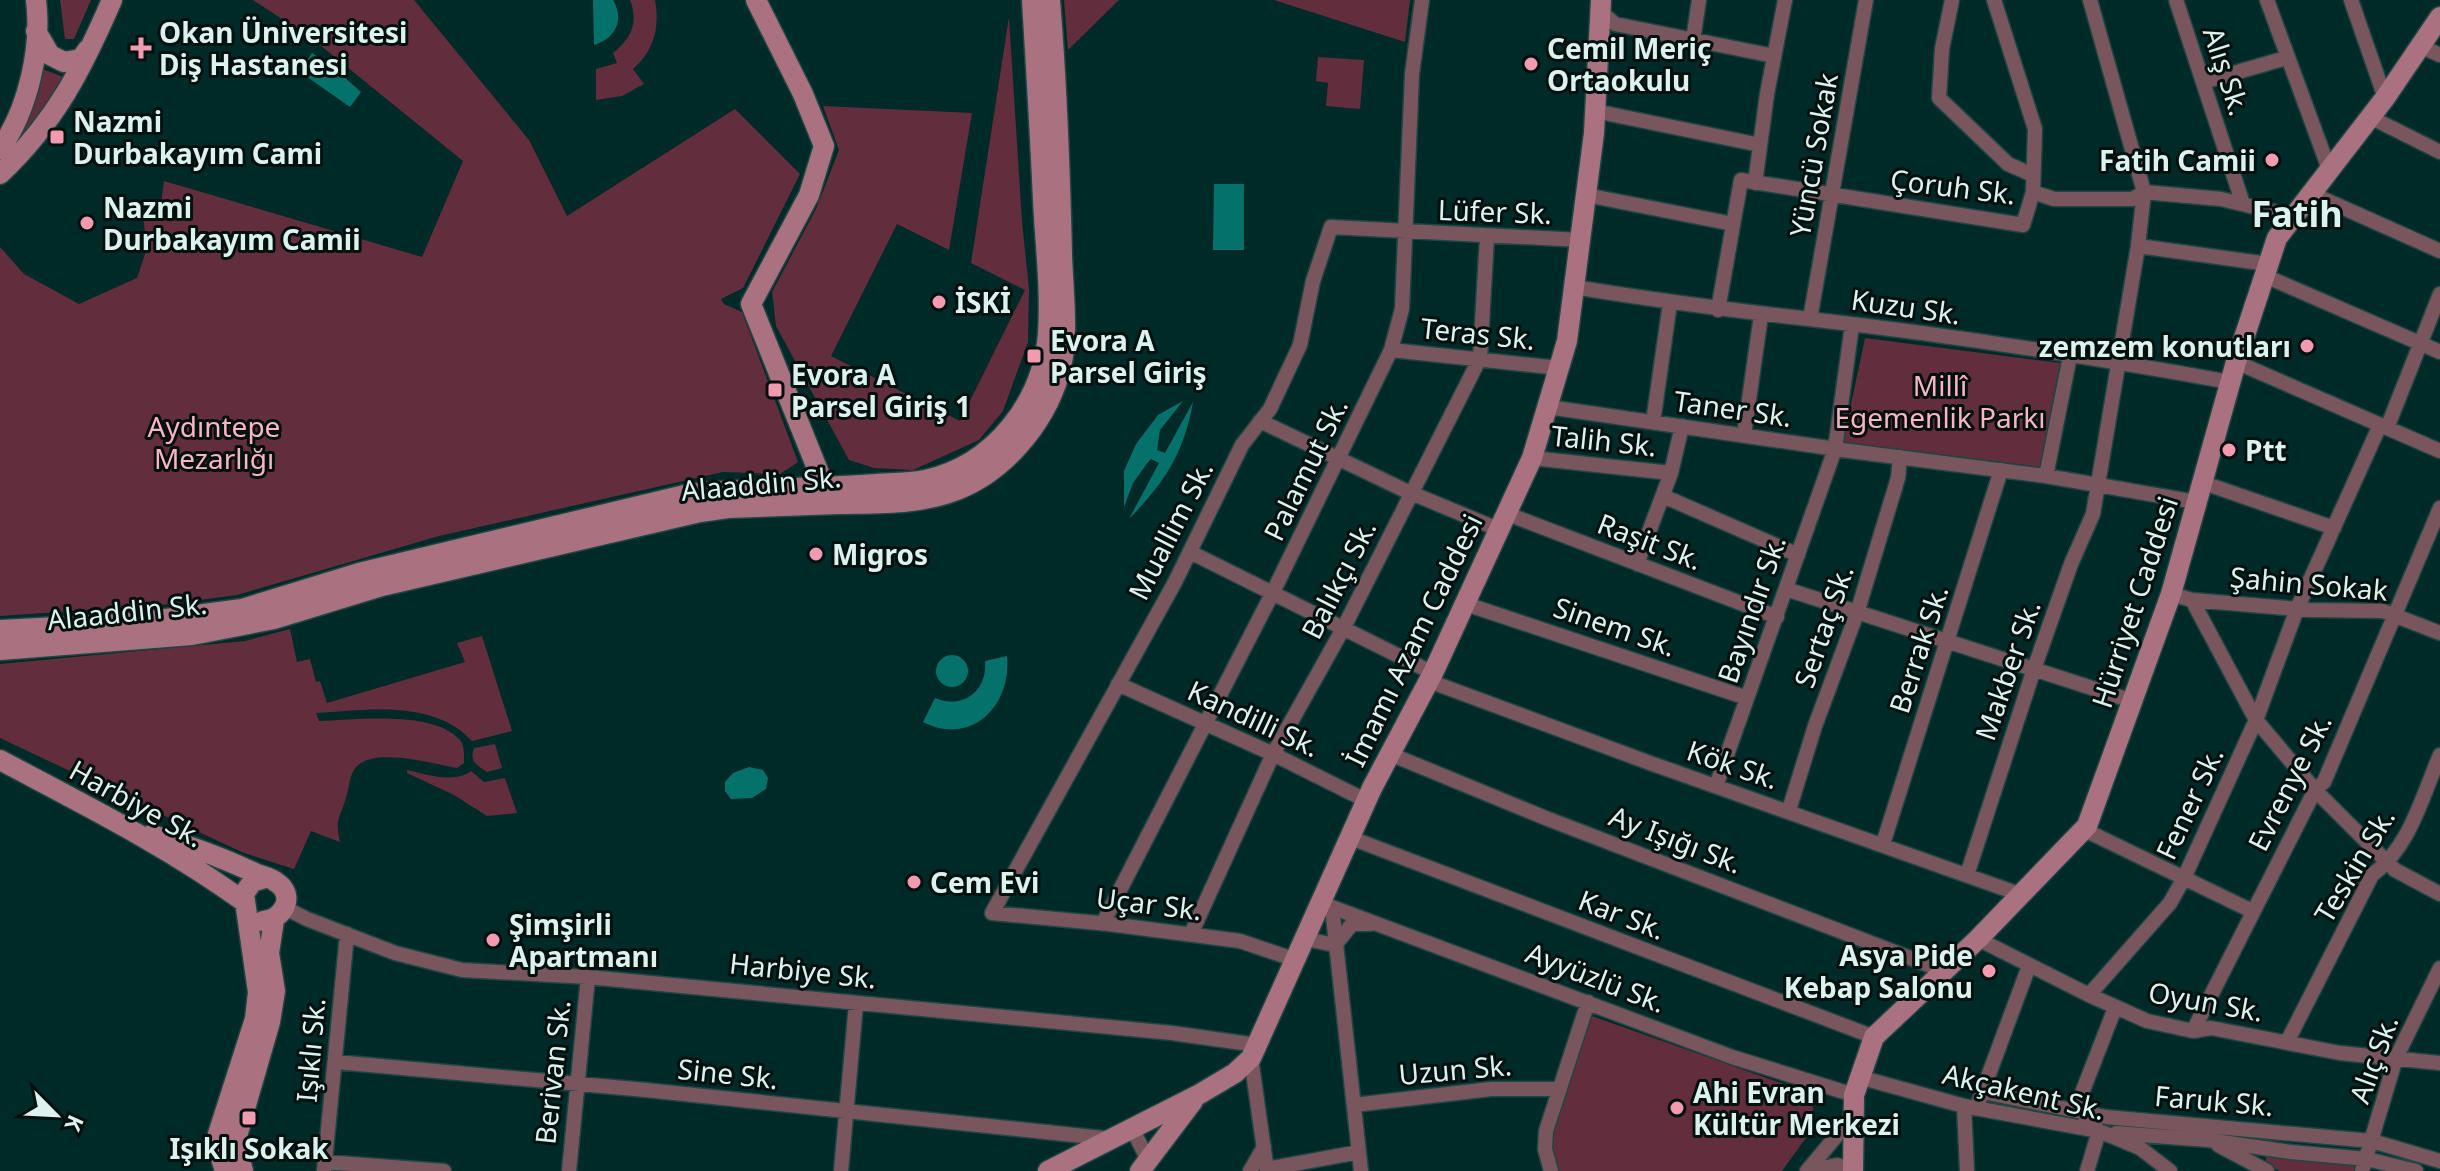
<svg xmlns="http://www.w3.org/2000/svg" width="2440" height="1171" viewBox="0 0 2440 1171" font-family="'Noto Sans',sans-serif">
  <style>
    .green { fill: #622e3d }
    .water { fill: #04716b }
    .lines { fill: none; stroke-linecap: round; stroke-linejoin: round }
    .street-casing { stroke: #1f4643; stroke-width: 17 }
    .secondary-casing { stroke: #1f4643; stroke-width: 23 }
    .street { stroke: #79565e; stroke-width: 14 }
    .secondary { stroke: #aa7280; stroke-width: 20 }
    .poi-dot { fill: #f29ab0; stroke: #02100e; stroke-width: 3 }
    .labels { text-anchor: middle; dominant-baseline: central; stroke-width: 6; stroke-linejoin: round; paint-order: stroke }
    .poi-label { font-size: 28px; font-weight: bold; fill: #dcf2ef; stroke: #02100e; text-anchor: start }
    .street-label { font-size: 28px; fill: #dcf2ef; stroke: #02100e }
    .park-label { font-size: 28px; fill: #fab5c5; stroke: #02100e }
    .district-label { font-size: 36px; font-weight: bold; fill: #dcf2ef; stroke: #02100e }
  </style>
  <rect width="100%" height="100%" fill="#002a27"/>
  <path class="green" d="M60,0H91L74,39H65Z
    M253,0H414L529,140L567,216L735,109L800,174L743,288L721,299L724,304L742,312L798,462L780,474L723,472L439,536L237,595L161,605L0,616V247L24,274L79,304L137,278L147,248L141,201L161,203L164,181L422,257L463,161L310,37Z
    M630,0H655C660,27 654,51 633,69L644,84L622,96L596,100V69L617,63L613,53C631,39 639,22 630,0Z
    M1064,0H1119L1068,50Z
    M1274,0H1410L1405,42Z
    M1009,17L1022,222L1029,289L1028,342L1003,411L979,440L913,470L874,468L849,460L776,326L772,292L816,209L839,150L823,106L972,113L949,250L897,224L831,356L960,421L1025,290L971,263Z
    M1318,57L1364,60L1360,109L1326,106L1328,83L1316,81Z
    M40,68L66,78L41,118L9,149C24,122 36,100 40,68Z
    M1865,338L2060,363L2040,467L1843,442Z
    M290,629L297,662L310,659L316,682L320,681L327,703L465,662L457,643L482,636L512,731L472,741C433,699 368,710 316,713L319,721C355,720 432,710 459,739C465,745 464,755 464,763L457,768C433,764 369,745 354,770C350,776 349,787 347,794C341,818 334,817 340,842L311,831L294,869L244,853L218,841L0,738V664L245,641Z
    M495,744L502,768L487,772C477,765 469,762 474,748Z
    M407,770C426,774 454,784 471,771L484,782L505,778L517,813L487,816L454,795L407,773Z
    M1589,1015L1812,1094L1814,1127L1782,1171H1555L1548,1147Z
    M2266,1156L2358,1166L2356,1171H2280L2266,1164Z"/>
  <path class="water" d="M593,0H613C625,20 615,39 594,45Z
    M312,53L334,68L361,92L350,107L300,72Z
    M1214,184H1244V250H1213Z
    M1183,401L1160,430L1157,450L1165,453L1193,402C1184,453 1165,482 1129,519L1159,463L1151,459L1148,462L1133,483L1124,507V471L1136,444L1158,415Z
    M936 671a16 16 0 1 1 32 0a16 16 0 1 1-32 0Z
    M1007,656C1012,705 972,747 923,722L935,698C963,710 988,690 985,661Z
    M749,767L763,770L768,778L766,789L752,798L731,799L725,791V782L733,773Z"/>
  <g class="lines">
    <defs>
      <path id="street" d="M1952,0L1942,49L1939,98L2008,164L2033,175
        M2176,0L2243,204
        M2267,0L2329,169
        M2351,0L2385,98
        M1601,12L1615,24L1774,56
        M1693,40L1699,0
        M2420,46L2440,55
        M2203,82L2286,58
        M1595,111L1760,145
        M2370,117L2440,152
        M1755,183L1767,94L1785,0
        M2033,192L2054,199H2133L2144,192L2221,199L2292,216
        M2310,193L2440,251
        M1586,195L1733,224
        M2138,246L2268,264
        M2265,276L2440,352
        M1574,287C1653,300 1730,310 1809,319C1950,335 2091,357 2230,382
        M1718,310L1741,180L2023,225L2033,192L2035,129L1994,0
        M1810,319L1866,0
        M1391,350L1559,368
        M2236,362L2440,451
        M1548,407L1850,451L2046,476L2196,502
        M1260,421L1404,490L1500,530
        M1653,422L1670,303
        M2387,428L2440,294
        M1744,435L1761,315
        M1532,458L1671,473
        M2046,476L2070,356
        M2201,482L2334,528
        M1663,496L1798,555
        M1505,513L1777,617
        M1190,552L1433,673
        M1637,564L1671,473L1682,426
        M1786,589L2132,701
        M2171,594L2192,600L2310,610L2383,611L2440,633
        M2192,600L2256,720L2315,790L2395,870L2440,894
        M1466,604L1747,698
        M1429,681L1650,763L2022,895
        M1118,684L1273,754L1367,801
        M1390,754L1548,819L1944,971
        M1716,786L1835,449L1852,325
        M1789,810L1815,726L1857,613L1898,478L1900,457
        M2087,826L2093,834L2252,911
        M1351,838L1874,1037
        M1883,844L2001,470
        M1967,875L2034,669L2071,564L2093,514L2138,246L2144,192L2090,0
        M1321,903L1732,1057L1854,1095
        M1332,907L1361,1171
        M285,908L307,919L395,953L462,970L588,977L1172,1033L1257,1045
        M1103,923L1273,592L1391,350L1402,309L1412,74L1422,0
        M1191,934L1273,754L1344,627L1480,358L1487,237
        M1306,939L1335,945L1352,924H1370
        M1978,939L2089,995L2147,1021L2193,1031L2211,1028L2340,1053L2440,1063
        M1296,960L1240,941L1109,924L992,913L1175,582L1242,445L1270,409L1300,345L1313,281L1331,227L1581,240
        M2089,995L2170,903L2184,878L2256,720L2297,609L2380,425
        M2193,1031L2315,790L2324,782L2440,508
        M2287,1042L2372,875C2410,847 2422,797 2440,755
        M1251,1058L1267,1171
        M336,1062L646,1090L1112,1139
        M1859,1077L1964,1106L2099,1131L2140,1148L2170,1171
        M1983,1092L2106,1117L2372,1141L2440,1161
        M1979,1101L2029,966
        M1354,1105L1491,1089H1560
        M1964,1106L1967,1171
        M1133,1130L1148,1160
        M2116,1133L2208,1140L2291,1152L2367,1159L2416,1171
        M2218,1145L2267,1171
        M325,1162L444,1171
        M1267,1169L1359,1152
        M324,1171L347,934
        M569,1171L588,977
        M841,1171L856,1004
        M1250,1171L1264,1147
        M1551,1171L1545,1149L1546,1131L1588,1002
        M1807,1171L1854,1115
        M1807,1171L1837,1165L1853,1170
        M2087,1171L2099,1131L2082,1113L2080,1098L2115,1008
        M2362,1171L2396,1058L2440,968"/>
      <path id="secondary" d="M756,0L803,94L824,146L809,195L751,304L825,488L826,497
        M36,31L50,55L64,62L81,59L88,49
        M0,149C28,110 42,48 36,0
        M0,174C56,121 82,69 112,0
        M0,630L135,623L242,609L359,573L689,494C751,487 814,489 877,484C892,483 910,483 925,480C994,465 1043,402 1048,333C1051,289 1045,243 1043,200C1040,133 1036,67 1032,0
        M0,650L192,635L274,619L382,586L700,512L728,508C765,507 801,505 838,504C878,503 919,505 957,490C1005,471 1044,424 1059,375C1070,338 1063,293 1062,254C1060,169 1057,85 1050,0
        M0,760C83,804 167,846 243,901
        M151,835C186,844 220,857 253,872C260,876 270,877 276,882C297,895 283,920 263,921
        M225,1171L218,1148V1134L255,1019L258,992L244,894L252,882L265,878
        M243,1171L235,1143L270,1022L275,991L269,953L274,920
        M1048,1171L1198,1095L1235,1073L1251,1058L1372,788L1433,673L1532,458L1567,341L1594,133L1601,0
        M1140,1171L1193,1101
        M1853,1171L1854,1095L1874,1037L1978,939L2087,826L2171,594L2236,362L2277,238L2385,98L2440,17"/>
    </defs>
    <use href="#street" class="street-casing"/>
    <use href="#secondary" class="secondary-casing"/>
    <use href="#street" class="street"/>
    <use href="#secondary" class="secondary"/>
  </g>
  <g class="poi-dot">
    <path d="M137 36h8v8h8v8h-8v8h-8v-8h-8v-8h8z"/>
    <circle cx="1531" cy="64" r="8"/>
    <rect x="49" y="129" width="16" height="16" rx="4"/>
    <circle cx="2272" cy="160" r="8"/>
    <circle cx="87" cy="223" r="8"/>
    <circle cx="939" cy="302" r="8"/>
    <circle cx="2307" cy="346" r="8"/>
    <rect x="1026" y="348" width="16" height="16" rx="4"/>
    <rect x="767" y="382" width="16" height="16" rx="4"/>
    <circle cx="2229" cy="450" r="8"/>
    <circle cx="816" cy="554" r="8"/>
    <circle cx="914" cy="882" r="8"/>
    <circle cx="493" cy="940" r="8"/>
    <circle cx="1989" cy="971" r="8"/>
    <circle cx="1677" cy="1108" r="8"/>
    <rect x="241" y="1110" width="16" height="16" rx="4"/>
  </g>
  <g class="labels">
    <g class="poi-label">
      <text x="159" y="32">Okan Üniversitesi<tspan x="159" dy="32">Diş Hastanesi</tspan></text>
      <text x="1547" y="48">Cemil Meriç<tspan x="1547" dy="32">Ortaokulu</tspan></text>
      <text x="73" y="121">Nazmi<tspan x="73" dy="32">Durbakayım Cami</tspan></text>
      <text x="2256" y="160" text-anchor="end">Fatih Camii</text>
      <text x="103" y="207">Nazmi<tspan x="103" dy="32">Durbakayım Camii</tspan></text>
      <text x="955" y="302">İSKİ</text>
      <text x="1050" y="340">Evora A<tspan x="1050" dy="32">Parsel Giriş</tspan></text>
      <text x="2291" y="346" text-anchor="end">zemzem konutları</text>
      <text x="791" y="374">Evora A<tspan x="791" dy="32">Parsel Giriş 1</tspan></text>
      <text x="2245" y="450">Ptt</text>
      <text x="832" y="554">Migros</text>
      <text x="930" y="882">Cem Evi</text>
      <text x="509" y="924">Şimşirli<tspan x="509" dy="32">Apartmanı</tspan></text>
      <text x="1973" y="955" text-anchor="end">Asya Pide<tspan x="1973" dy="32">Kebap Salonu</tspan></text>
      <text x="1693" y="1092">Ahi Evran<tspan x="1693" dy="32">Kültür Merkezi</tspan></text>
      <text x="249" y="1148" text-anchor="middle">Işıklı Sokak</text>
    </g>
    <g class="street-label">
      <text transform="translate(2227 71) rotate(72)">Alış Sk.</text>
      <text transform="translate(1813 155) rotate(-80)">Yüncü Sokak</text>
      <text transform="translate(1953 186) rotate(7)">Çoruh Sk.</text>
      <text transform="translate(1495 211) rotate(2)">Lüfer Sk.</text>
      <text transform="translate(1906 306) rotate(8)">Kuzu Sk.</text>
      <text transform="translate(1478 333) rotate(6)">Teras Sk.</text>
      <text transform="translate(1733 408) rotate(8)">Taner Sk.</text>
      <text transform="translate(1604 440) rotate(6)">Talih Sk.</text>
      <text transform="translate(1305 469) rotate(-64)">Palamut Sk.</text>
      <text transform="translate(761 483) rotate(-5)">Alaaddin Sk.</text>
      <text transform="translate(1170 530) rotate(-63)">Muallim Sk.</text>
      <text transform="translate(1650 541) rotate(21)">Raşit Sk.</text>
      <text transform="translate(1338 579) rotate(-63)">Balıkçı Sk.</text>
      <text transform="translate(2309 583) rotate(5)">Şahin Sokak</text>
      <text transform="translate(2134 602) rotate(-72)">Hürriyet Caddesi</text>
      <text transform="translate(1751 609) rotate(-71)">Bayındır Sk.</text>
      <text transform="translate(127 611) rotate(-6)">Alaaddin Sk.</text>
      <text transform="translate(1615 626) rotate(19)">Sinem Sk.</text>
      <text transform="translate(1823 626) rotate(-71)">Sertaç Sk.</text>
      <text transform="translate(1413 640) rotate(-64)">İmamı Azam Caddesi</text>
      <text transform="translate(1918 649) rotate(-72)">Berrak Sk.</text>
      <text transform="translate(2007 670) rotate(-71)">Makber Sk.</text>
      <text transform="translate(1254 718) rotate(25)">Kandilli Sk.</text>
      <text transform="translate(1733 764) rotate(19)">Kök Sk.</text>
      <text transform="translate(2289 782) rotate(-63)">Evrenye Sk.</text>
      <text transform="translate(137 803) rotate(29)">Harbiye Sk.</text>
      <text transform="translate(2189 803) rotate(-65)">Fener Sk.</text>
      <text transform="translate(1676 839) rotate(21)">Ay Işığı Sk.</text>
      <text transform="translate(2354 865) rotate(-59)">Teskin Sk.</text>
      <text transform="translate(1149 903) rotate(7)">Uçar Sk.</text>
      <text transform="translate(1622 914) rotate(21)">Kar Sk.</text>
      <text transform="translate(803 970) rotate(6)">Harbiye Sk.</text>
      <text transform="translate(1596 977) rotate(21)">Ayyüzlü Sk.</text>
      <text transform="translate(2206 1001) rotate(10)">Oyun Sk.</text>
      <text transform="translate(310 1050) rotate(-85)">Işıklı Sk.</text>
      <text transform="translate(2373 1059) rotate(-70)">Alıç Sk.</text>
      <text transform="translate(1455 1069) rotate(-5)">Uzun Sk.</text>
      <text transform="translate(552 1072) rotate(-84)">Berivan Sk.</text>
      <text transform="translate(728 1073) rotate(6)">Sine Sk.</text>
      <text transform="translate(2024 1091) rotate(13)">Akçakent Sk.</text>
      <text transform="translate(2214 1100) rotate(5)">Faruk Sk.</text>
    </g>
    <g class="park-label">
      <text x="1940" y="385">Millî<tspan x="1940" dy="32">Egemenlik Parkı</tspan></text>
      <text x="214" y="426">Aydıntepe<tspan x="214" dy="32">Mezarlığı</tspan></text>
    </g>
    <g class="district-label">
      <text x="2297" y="213">Fatih</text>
    </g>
  </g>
  <g transform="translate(56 1115) rotate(114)" stroke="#02100e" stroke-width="6" paint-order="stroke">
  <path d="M0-6L14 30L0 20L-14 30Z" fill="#dcf2ef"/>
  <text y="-12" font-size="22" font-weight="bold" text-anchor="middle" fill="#dcf2ef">K</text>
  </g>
</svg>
